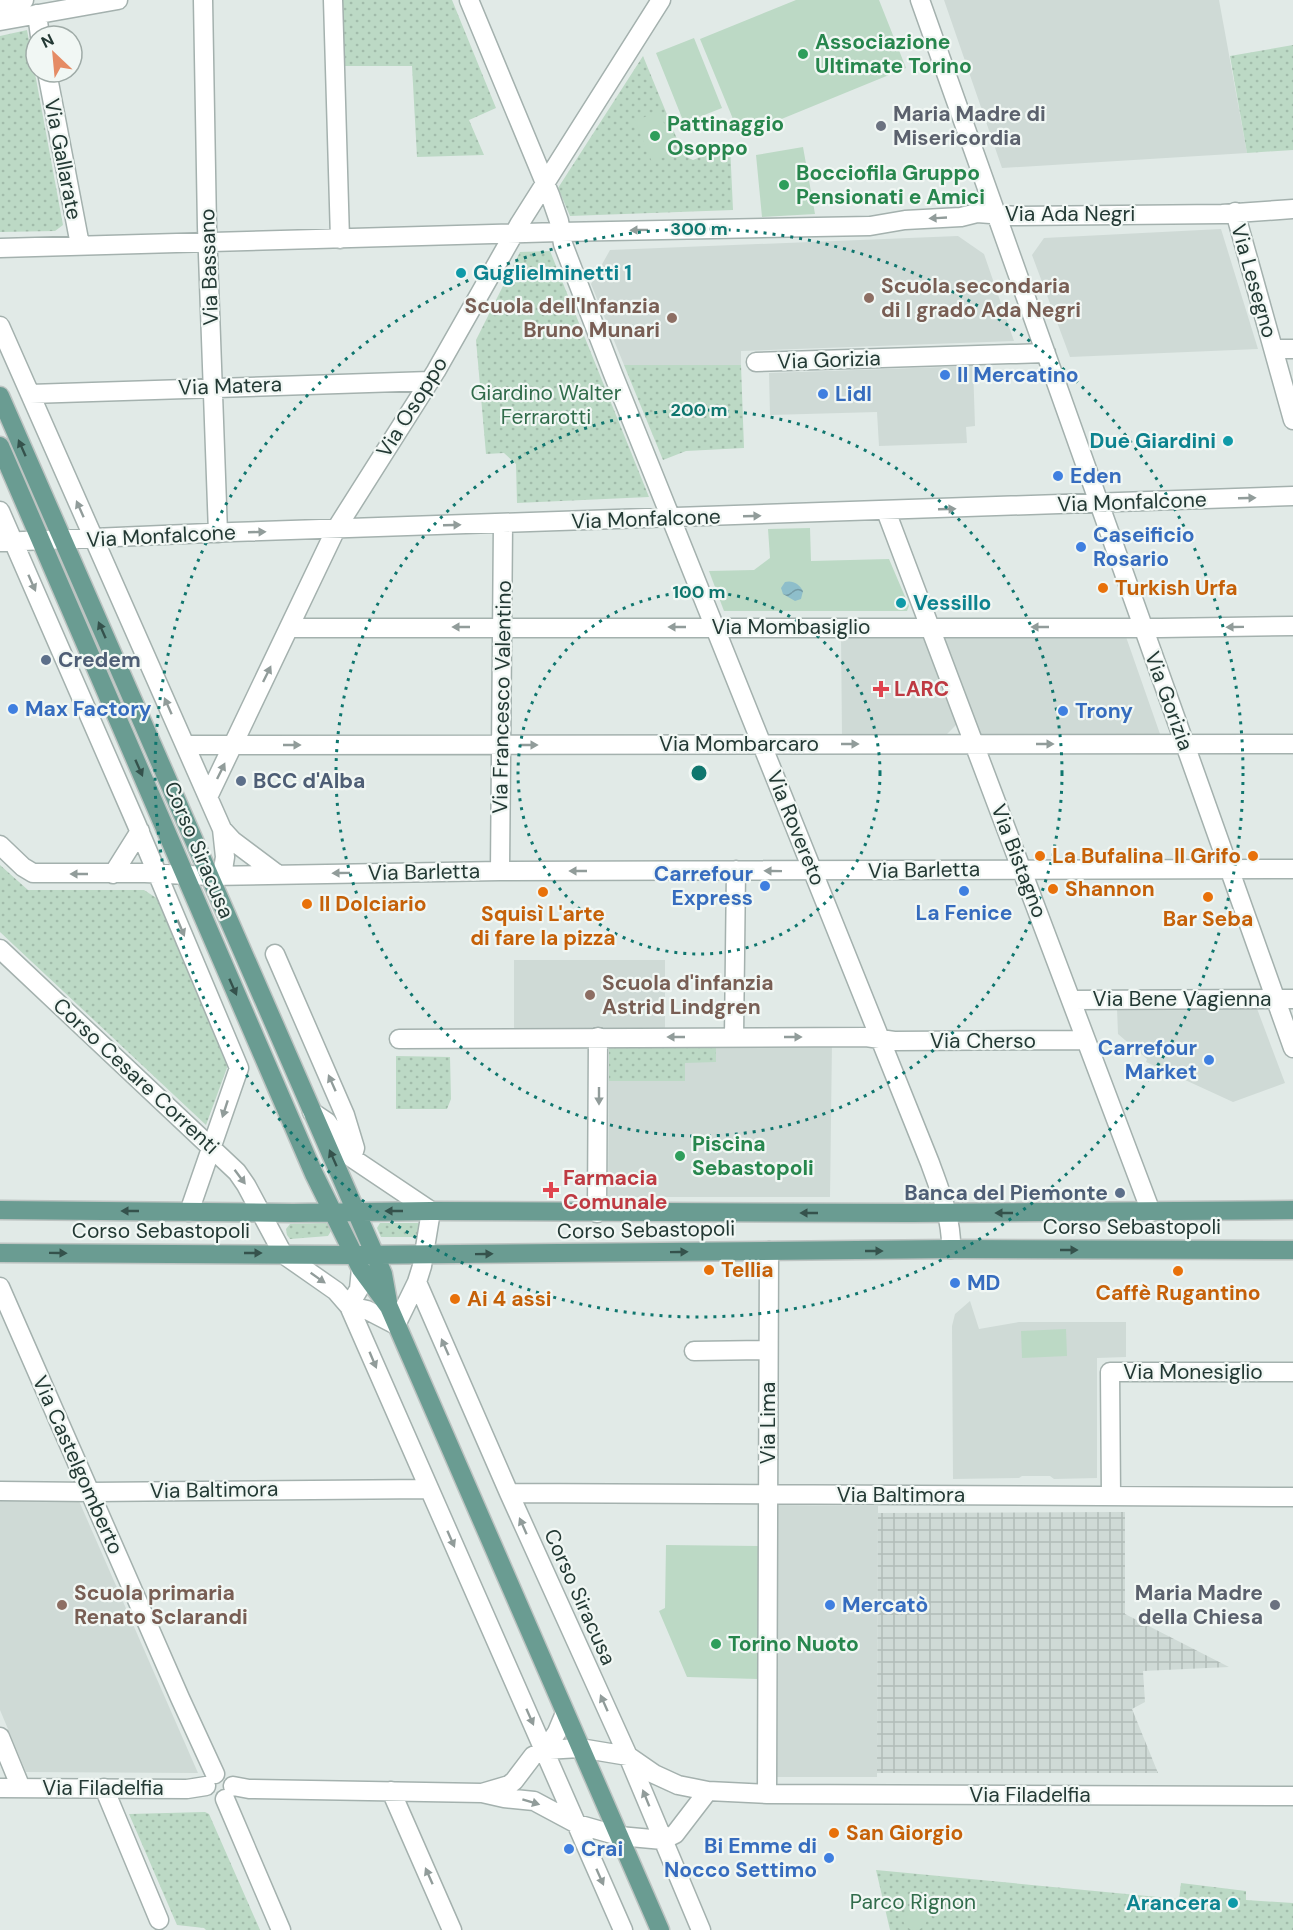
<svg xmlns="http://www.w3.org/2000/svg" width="1293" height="1930" viewBox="0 0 1293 1930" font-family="'DM Sans',sans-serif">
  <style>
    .built { fill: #cfdad6 }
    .industrial { fill: url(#industrial-grid) }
    .grass { fill: url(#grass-dots) }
    .garden { fill: #bcd9c5 }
    .water { fill: url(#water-waves) }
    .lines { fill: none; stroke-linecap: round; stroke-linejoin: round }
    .minor-casing { stroke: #a4b1ae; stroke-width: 21 }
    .major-casing { stroke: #bdc4c2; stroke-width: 21 }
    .minor { stroke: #fff; stroke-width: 18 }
    .major { stroke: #6a9c92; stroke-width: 18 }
    .oneway { fill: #919c9a }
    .oneway2 { fill: #35524c }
    .ring { fill: none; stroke: #0f766e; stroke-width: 3; stroke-dasharray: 3 6 }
    .leisure-dot { fill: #2e9e5b; stroke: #f1f7f4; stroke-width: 2 }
    .worship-dot { fill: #6b7280; stroke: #f1f7f4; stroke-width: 2 }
    .culture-dot { fill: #0f9aa8; stroke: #f1f7f4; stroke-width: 2 }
    .education-dot { fill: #8d6e63; stroke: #f1f7f4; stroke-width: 2 }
    .shop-dot { fill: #3f7fe0; stroke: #f1f7f4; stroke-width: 2 }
    .food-dot { fill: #e8710a; stroke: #f1f7f4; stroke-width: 2 }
    .service-dot { fill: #5c6f8a; stroke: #f1f7f4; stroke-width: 2 }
    .health-dot { fill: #e0444e; stroke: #f1f7f4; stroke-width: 2 }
    .labels { text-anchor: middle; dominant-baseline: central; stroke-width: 4.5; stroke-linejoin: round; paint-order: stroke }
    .leisure-label { font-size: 21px; font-weight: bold; fill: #27864d; stroke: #f1f7f4; text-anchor: start }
    .worship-label { font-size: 21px; font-weight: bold; fill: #5b616d; stroke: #f1f7f4; text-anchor: start }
    .street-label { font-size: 21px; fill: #233934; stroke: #f1f7f4 }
    .culture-label { font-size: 21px; font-weight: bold; fill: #0d838f; stroke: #f1f7f4; text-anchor: start }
    .education-label { font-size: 21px; font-weight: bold; fill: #785e54; stroke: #f1f7f4; text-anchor: start }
    .shop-label { font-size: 21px; font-weight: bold; fill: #366cbe; stroke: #f1f7f4; text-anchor: start }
    .park-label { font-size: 21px; fill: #316c4b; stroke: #f1f7f4 }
    .food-label { font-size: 21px; font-weight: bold; fill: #c56008; stroke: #f1f7f4; text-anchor: start }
    .service-label { font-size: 21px; font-weight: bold; fill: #4e5e75; stroke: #f1f7f4; text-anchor: start }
    .health-label { font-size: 21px; font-weight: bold; fill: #be3a42; stroke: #f1f7f4; text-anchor: start }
    .centre { fill: #0f766e; stroke: #f1f7f4; stroke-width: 3 }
    .ring-label { font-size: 18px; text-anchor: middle; font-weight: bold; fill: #0f766e; stroke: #f1f7f4; stroke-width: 4.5; stroke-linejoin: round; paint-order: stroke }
  </style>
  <defs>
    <pattern id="industrial-grid" width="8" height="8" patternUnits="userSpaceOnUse" patternTransform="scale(1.5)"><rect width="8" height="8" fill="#cfdad6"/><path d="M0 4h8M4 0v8" fill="none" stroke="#b1bcb8"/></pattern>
    <pattern id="grass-dots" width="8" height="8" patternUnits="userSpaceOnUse" patternTransform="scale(1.5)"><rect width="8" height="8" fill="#bcd9c5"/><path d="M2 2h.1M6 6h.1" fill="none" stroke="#a1bbaa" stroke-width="1.8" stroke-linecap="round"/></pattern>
    <pattern id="water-waves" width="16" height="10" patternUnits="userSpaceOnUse" patternTransform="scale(1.5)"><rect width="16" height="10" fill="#8ebeca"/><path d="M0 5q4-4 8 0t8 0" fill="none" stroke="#749ba5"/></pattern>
  </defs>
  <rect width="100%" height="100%" fill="#e1eae7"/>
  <path class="built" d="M944,0H1219L1247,153L1002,168Z
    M1221,229L1258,349L1070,357L1032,255L1044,238Z
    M958,236L984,254L1014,341L741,351V365H624L591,284L610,250Z
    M973,366L975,426L966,427L967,443L879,446L877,412L770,415L769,373Z
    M942,634H1125L1160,734L981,736Z
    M841,635H923L957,724L946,735L842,736Z
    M514,960H665V1032L514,1031Z
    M1256,1006L1285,1083L1233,1102L1146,1062L1147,1059L1118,1034L1117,1008Z
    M609,1042H832L830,1197H608Z
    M970,1301L979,1329L1019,1322H1126V1357L1097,1358V1478L1054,1479L1050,1476H1022L1019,1478L953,1479L952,1326L955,1314Z
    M0,1500L79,1501L198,1773L26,1772L0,1710Z
    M778,1505L878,1506L877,1777H777Z"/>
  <path class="industrial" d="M1125,1512V1614L1229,1667L1143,1671L1145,1702L1132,1709L1158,1773H877L878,1513Z"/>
  <path class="grass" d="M342,0H452L496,108L469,120L484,155L417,157L412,66H343Z
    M27,30L63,225L55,231L0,232V36Z
    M1293,45V150L1247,153L1230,56Z
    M643,56L684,156L693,160L730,145L733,210L570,216L558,188Z
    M550,251L649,497L517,503L516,464L504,453L486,454L476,340L520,252Z
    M624,365H741L744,448L686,451L663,460Z
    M0,865L28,890H144L158,899L228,1065L206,1125L0,932Z
    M609,1042H716V1062L685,1063V1081H609Z
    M396,1056L450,1057L451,1099L447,1109H396Z
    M326,1223L331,1226V1231L328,1236L290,1239L287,1235L286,1229L290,1224Z
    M380,1223H418L421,1226L418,1237H381L377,1228Z
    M205,1812L209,1814L260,1930H206L204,1928L177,1925L129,1814Z
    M876,1870L1179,1899L1181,1883L1246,1891V1900L1293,1903V1930H890Z"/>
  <path class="garden" d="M796,0H879L906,68L740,136L700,39Z
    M694,38L722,108L684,123L656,53Z
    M659,111L676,152L652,162L635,121Z
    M803,147L815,214L762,217L756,155Z
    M810,528L811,561L889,559L909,606L907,611H724L709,571L754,570L770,558L768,529Z
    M1066,1329L1067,1356L1022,1358L1021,1331Z
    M666,1545L758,1546V1679L687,1677L659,1611L665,1608Z
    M903 1918a12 12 0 1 1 24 0a12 12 0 1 1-24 0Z"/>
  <path class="water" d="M785,582C793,580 799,584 803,591L801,599L795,601L783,594L781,588Z"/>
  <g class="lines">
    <defs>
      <path id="minor" d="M203,0L207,227L218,533
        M333,0L340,239
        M469,0L550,195L559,221L563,244L613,374L930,1163C940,1191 952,1219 951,1249
        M920,0L1293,1048
        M0,4L24,0
        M37,14L40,36
        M0,21L118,0
        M47,72L80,245
        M1235,212L1293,420
        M0,248L560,232L870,226L905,220L961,217L977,213L1018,216L1222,214L1293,209
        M0,326L222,829L233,841L277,874
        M1274,349H1293
        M756,362L1046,353
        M30,394L430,381
        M0,511L136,823L239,1068L189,1212
        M886,511L1151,1212
        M0,542L232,532L1293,496
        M290,628H1161L1293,626
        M186,745L1293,744
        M208,797L336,529L436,371L520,223L661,0
        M222,829L225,857L222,876
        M0,845L23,867L33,873H145L210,876L500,871L1293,869
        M500,871L503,523
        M113,874L140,831
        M0,949L237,1172L246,1185L283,1254L336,1291L349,1306L623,1930
        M275,954L345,1115L355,1148L352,1158
        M1071,1000L1293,999
        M734,1037L736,870
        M399,1039L866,1037L894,1041L1086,1040
        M312,1112L327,1122L352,1158L431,1211L422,1266L417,1282L396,1325L367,1310L349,1306
        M597,1213L598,1037
        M417,1282L509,1493L628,1756L701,1930
        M0,1287L180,1698L215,1774
        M349,1306L359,1289L361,1269
        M694,1351L768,1350
        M0,1491L90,1492L429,1489
        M509,1493L1293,1497
        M1111,1496L1110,1372H1293
        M0,1737L21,1788
        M545,1750L557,1732L565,1713
        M233,1786L249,1789L482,1793L504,1798L534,1801L577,1824L619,1836L663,1840L675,1834L708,1791
        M0,1788L187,1789L206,1786
        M104,1788L159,1920
        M391,1791L452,1930
        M482,1793L509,1785L514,1781L533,1756L545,1750L580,1748L628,1756L654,1774L678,1785L708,1791L767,1794L1293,1796
        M767,1794L769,1251
        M225,1799L281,1930"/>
      <path id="major" d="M0,396L375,1255L383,1274L388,1302
        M0,446L314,1174L361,1269L389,1307L660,1930
        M0,1210L293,1213L431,1211L911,1213L1293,1210
        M0,1253L353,1255L951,1249L1293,1250"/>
    </defs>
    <use href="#minor" class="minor-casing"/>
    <use href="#major" class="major-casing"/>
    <use href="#minor" class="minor"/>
    <use href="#major" class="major"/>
  </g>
  <defs><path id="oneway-solid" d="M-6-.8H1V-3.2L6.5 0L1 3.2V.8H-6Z" transform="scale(1.5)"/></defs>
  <g class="oneway">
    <use href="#oneway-solid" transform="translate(938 218) rotate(177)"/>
    <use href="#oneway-solid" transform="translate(639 230) rotate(179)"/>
    <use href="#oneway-solid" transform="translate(1247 498) rotate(-2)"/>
    <use href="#oneway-solid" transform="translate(80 509) rotate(-114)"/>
    <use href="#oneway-solid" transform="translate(947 509) rotate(-2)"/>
    <use href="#oneway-solid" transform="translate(752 516) rotate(-2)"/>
    <use href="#oneway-solid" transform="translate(452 525) rotate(-2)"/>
    <use href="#oneway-solid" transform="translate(257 532) rotate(-2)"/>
    <use href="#oneway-solid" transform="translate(32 583) rotate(66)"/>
    <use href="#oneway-solid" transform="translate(461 627) rotate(180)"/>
    <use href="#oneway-solid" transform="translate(677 627) rotate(-180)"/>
    <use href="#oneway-solid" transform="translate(1040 627) rotate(180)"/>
    <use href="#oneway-solid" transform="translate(1235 627) rotate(179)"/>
    <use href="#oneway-solid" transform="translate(267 674) rotate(-64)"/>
    <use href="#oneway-solid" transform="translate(168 706) rotate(-114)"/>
    <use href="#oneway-solid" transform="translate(850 744)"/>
    <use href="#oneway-solid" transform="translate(1045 744)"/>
    <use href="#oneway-solid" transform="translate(292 745)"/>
    <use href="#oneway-solid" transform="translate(529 745)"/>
    <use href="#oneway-solid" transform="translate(221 771) rotate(-64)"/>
    <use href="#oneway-solid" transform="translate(578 871) rotate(180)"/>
    <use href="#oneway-solid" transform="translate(773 871) rotate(-179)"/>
    <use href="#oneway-solid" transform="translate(341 873) rotate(179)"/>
    <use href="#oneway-solid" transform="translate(79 874) rotate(-180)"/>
    <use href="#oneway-solid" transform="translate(181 928) rotate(67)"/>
    <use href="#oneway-solid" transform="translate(676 1037) rotate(180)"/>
    <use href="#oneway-solid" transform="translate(793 1037)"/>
    <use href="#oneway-solid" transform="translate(332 1083) rotate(-114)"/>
    <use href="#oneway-solid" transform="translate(599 1096) rotate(90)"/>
    <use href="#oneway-solid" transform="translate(225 1109) rotate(108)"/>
    <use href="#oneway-solid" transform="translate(240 1177) rotate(53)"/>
    <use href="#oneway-solid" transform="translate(318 1278) rotate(35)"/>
    <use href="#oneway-solid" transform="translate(445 1347) rotate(-114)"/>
    <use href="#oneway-solid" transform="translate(373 1360) rotate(67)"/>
    <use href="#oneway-solid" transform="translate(523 1526) rotate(-114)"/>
    <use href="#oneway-solid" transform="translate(451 1539) rotate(66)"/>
    <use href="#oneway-solid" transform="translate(604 1703) rotate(-114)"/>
    <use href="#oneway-solid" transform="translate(530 1717) rotate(66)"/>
    <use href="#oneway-solid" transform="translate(646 1798) rotate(-112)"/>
    <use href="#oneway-solid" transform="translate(531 1802) rotate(17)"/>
    <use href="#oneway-solid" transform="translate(429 1876) rotate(-114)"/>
    <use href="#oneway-solid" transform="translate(600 1877) rotate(66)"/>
  </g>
  <g class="oneway2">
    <use href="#oneway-solid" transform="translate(22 448) rotate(-114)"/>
    <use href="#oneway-solid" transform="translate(102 630) rotate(-114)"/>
    <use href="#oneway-solid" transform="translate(139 768) rotate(66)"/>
    <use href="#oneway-solid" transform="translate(233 987) rotate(66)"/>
    <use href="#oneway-solid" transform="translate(333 1158) rotate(-114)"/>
    <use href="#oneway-solid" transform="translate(130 1211) rotate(-180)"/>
    <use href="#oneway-solid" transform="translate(394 1211) rotate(180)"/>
    <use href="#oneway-solid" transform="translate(809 1213) rotate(-180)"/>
    <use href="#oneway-solid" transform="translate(1004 1213) rotate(180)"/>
    <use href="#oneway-solid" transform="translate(1069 1250)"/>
    <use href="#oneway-solid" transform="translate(874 1251)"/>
    <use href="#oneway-solid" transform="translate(679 1252) rotate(-1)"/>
    <use href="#oneway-solid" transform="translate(58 1253) rotate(1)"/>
    <use href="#oneway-solid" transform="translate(253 1253)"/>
    <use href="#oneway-solid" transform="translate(484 1254) rotate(-1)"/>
  </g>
  <g class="ring">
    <circle cx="699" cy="773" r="181"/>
    <circle cx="699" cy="773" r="363"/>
    <circle cx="699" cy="773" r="544"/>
  </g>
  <g class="leisure-dot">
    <circle cx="803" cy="54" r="6"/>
    <circle cx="655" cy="136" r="6"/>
    <circle cx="784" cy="185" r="6"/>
    <circle cx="680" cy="1156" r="6"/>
    <circle cx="716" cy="1644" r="6"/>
  </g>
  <g class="worship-dot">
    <circle cx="881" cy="126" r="6"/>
    <circle cx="1275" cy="1605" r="6"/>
  </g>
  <g class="culture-dot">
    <circle cx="461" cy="273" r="6"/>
    <circle cx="1228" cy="441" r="6"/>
    <circle cx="901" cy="603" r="6"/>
    <circle cx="1233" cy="1903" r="6"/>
  </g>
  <g class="education-dot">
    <circle cx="869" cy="298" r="6"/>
    <circle cx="672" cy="318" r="6"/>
    <circle cx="590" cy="995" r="6"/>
    <circle cx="62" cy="1605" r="6"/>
  </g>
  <g class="shop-dot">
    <circle cx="945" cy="375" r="6"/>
    <circle cx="823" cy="394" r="6"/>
    <circle cx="1058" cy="476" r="6"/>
    <circle cx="1081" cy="547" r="6"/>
    <circle cx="13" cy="709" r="6"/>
    <circle cx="1063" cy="711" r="6"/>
    <circle cx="765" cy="886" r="6"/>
    <circle cx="964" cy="891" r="6"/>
    <circle cx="1209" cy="1060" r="6"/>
    <circle cx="955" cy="1283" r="6"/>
    <circle cx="830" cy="1605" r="6"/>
    <circle cx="569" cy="1849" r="6"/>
    <circle cx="829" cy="1858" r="6"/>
  </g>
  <g class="food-dot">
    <circle cx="1103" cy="588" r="6"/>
    <circle cx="1040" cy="856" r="6"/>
    <circle cx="1253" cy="856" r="6"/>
    <circle cx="1053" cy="889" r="6"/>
    <circle cx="543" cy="892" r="6"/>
    <circle cx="1208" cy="897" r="6"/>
    <circle cx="307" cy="904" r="6"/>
    <circle cx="709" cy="1270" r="6"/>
    <circle cx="1178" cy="1271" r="6"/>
    <circle cx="455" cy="1299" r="6"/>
    <circle cx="834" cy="1833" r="6"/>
  </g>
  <g class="service-dot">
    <circle cx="46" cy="660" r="6"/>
    <circle cx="241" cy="781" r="6"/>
    <circle cx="1120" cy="1193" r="6"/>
  </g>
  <g class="health-dot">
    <path d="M878 680h6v6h6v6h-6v6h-6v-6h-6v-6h6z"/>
    <path d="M548 1181h6v6h6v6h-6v6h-6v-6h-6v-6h6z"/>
  </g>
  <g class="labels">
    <g class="leisure-label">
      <text x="815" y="42">Associazione<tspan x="815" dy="24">Ultimate Torino</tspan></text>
      <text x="667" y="124">Pattinaggio<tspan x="667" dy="24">Osoppo</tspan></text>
      <text x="796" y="173">Bocciofila Gruppo<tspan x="796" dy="24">Pensionati e Amici</tspan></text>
      <text x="692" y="1144">Piscina<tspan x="692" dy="24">Sebastopoli</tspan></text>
      <text x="728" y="1644">Torino Nuoto</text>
    </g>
    <g class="worship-label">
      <text x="893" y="114">Maria Madre di<tspan x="893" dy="24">Misericordia</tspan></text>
      <text x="1263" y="1593" text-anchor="end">Maria Madre<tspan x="1263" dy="24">della Chiesa</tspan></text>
    </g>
    <g class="street-label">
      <text transform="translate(63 159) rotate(79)">Via Gallarate</text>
      <text x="1070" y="214">Via Ada Negri</text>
      <text transform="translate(209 267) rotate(-92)">Via Bassano</text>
      <text transform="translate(1254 281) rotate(74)">Via Lesegno</text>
      <text transform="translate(829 360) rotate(-2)">Via Gorizia</text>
      <text transform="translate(230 386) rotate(-2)">Via Matera</text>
      <text transform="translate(412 407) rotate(-58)">Via Osoppo</text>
      <text transform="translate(1132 502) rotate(-2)">Via Monfalcone</text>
      <text transform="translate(646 519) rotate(-2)">Via Monfalcone</text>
      <text transform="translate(161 536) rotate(-3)">Via Monfalcone</text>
      <text x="791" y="627">Via Mombasiglio</text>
      <text transform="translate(502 697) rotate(-89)">Via Francesco Valentino</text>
      <text transform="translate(1169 701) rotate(70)">Via Gorizia</text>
      <text x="739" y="744">Via Mombarcaro</text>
      <text transform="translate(796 828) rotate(68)">Via Rovereto</text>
      <text transform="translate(199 850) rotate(67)">Corso Siracusa</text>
      <text transform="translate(1019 861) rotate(69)">Via Bistagno</text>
      <text transform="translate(924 870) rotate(-1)">Via Barletta</text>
      <text transform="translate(424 872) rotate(-1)">Via Barletta</text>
      <text x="1182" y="999">Via Bene Vagienna</text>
      <text x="983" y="1041">Via Cherso</text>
      <text transform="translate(136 1076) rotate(43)">Corso Cesare Correnti</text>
      <text x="1132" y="1227">Corso Sebastopoli</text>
      <text transform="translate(646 1230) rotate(-1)">Corso Sebastopoli</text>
      <text x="161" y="1231">Corso Sebastopoli</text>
      <text x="1193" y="1372">Via Monesiglio</text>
      <text transform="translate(768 1423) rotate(-90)">Via Lima</text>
      <text transform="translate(78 1465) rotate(66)">Via Castelgomberto</text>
      <text transform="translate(214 1490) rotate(-1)">Via Baltimora</text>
      <text x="901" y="1495">Via Baltimora</text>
      <text transform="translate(580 1597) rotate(66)">Corso Siracusa</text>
      <text x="103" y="1788">Via Filadelfia</text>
      <text x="1030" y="1795">Via Filadelfia</text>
    </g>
    <g class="culture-label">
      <text x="473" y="273">Guglielminetti 1</text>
      <text x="1216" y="441" text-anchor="end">Due Giardini</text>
      <text x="913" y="603">Vessillo</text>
      <text x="1221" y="1903" text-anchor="end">Arancera</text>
    </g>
    <g class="education-label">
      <text x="881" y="286">Scuola secondaria<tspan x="881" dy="24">di I grado Ada Negri</tspan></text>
      <text x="660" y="306" text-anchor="end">Scuola dell'Infanzia<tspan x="660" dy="24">Bruno Munari</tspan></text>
      <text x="602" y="983">Scuola d'infanzia<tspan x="602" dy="24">Astrid Lindgren</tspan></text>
      <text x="74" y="1593">Scuola primaria<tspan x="74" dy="24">Renato Sclarandi</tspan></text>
    </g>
    <g class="shop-label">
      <text x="957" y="375">Il Mercatino</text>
      <text x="835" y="394">Lidl</text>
      <text x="1070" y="476">Eden</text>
      <text x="1093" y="535">Caseificio<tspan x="1093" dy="24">Rosario</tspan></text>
      <text x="25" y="709">Max Factory</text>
      <text x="1075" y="711">Trony</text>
      <text x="753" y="874" text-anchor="end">Carrefour<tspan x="753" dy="24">Express</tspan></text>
      <text x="964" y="913" text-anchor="middle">La Fenice</text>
      <text x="1197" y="1048" text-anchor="end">Carrefour<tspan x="1197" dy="24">Market</tspan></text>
      <text x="967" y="1283">MD</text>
      <text x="842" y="1605">Mercatò</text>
      <text x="817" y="1846" text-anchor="end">Bi Emme di<tspan x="817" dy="24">Nocco Settimo</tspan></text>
      <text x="581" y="1849">Crai</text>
    </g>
    <g class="park-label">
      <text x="546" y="393">Giardino Walter<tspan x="546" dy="24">Ferrarotti</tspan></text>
      <text x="913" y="1902">Parco Rignon</text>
    </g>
    <g class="food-label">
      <text x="1115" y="588">Turkish Urfa</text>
      <text x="1052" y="856">La Bufalina</text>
      <text x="1241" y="856" text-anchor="end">Il Grifo</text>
      <text x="1065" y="889">Shannon</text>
      <text x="319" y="904">Il Dolciario</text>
      <text x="543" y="914" text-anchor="middle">Squisì L'arte<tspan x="543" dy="24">di fare la pizza</tspan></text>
      <text x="1208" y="919" text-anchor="middle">Bar Seba</text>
      <text x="721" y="1270">Tellia</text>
      <text x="1178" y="1293" text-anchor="middle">Caffè Rugantino</text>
      <text x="467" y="1299">Ai 4 assi</text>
      <text x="846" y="1833">San Giorgio</text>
    </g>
    <g class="service-label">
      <text x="58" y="660">Credem</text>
      <text x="253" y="781">BCC d'Alba</text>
      <text x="1108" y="1193" text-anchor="end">Banca del Piemonte</text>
    </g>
    <g class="health-label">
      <text x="894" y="689">LARC</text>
      <text x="563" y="1178">Farmacia<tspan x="563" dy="24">Comunale</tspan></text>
    </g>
  </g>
  <circle cx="699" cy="773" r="9" class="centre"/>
  <g class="ring-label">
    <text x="699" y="235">300 m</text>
    <text x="699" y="416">200 m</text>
    <text x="699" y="598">100 m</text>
  </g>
  <g transform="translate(54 54) rotate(334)"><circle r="28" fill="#f1f7f4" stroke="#9faba7" stroke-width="1.5"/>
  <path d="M0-4.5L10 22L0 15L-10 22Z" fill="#e58b64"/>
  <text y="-9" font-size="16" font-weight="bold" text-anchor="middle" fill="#233934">N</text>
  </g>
</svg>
